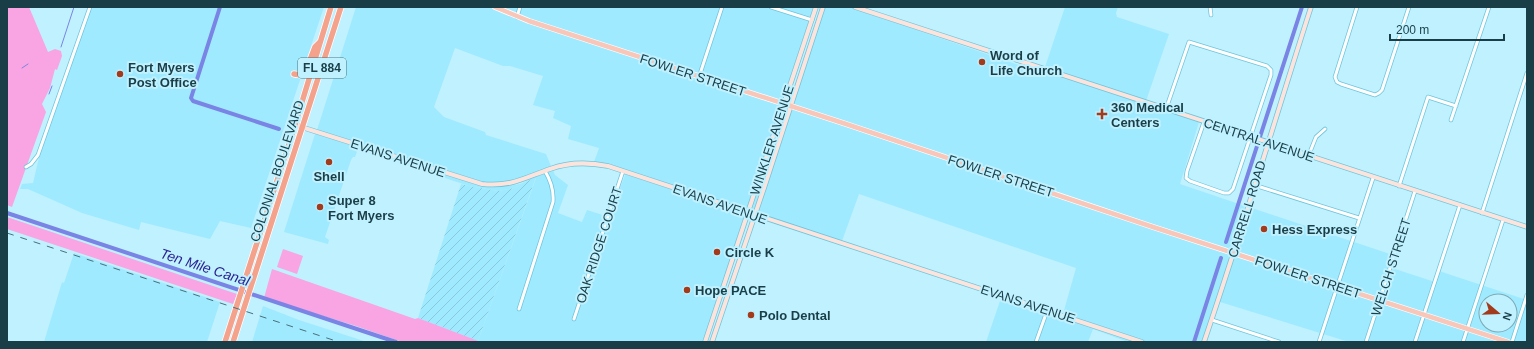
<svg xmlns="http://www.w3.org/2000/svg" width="1534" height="349" viewBox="0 0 1534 349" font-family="Helvetica,sans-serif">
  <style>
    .built { fill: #9feaff; fill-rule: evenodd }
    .industrial { fill: url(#industrial-furrows) }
    .green { fill: #f9a4e3 }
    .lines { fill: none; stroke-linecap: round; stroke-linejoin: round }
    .stream { stroke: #7984e4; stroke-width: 1 }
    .canal { stroke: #7984e4; stroke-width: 4 }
    .street-casing { stroke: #6ec4db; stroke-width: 4.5 }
    .secondary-casing { stroke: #6ec4db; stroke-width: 5.5 }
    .primary-casing { stroke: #fff; stroke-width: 6 }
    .highway-casing { stroke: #fff; stroke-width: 7 }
    .street { stroke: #fff; stroke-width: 3 }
    .secondary { stroke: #fce3dc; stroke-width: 4 }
    .primary { stroke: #f8c7b9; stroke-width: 4.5 }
    .highway { stroke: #f4a28b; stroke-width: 5.5 }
    .rail { stroke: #48707b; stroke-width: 1; stroke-dasharray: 7 7; stroke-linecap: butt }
    .poi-dot { fill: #a23b1b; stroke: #c0f1ff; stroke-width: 1.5 }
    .labels { text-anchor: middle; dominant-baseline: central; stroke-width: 4; stroke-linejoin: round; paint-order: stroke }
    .shield { fill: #c0f1ff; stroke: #4b747e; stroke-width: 1 }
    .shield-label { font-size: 12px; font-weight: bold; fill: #193e47 }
    .poi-label { font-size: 13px; font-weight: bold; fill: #193e47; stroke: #c0f1ff; text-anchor: start }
    .street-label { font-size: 13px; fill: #193e47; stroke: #c0f1ff }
    .water-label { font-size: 14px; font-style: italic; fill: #2d2493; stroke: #c0f1ff }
  </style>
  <defs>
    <pattern id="industrial-furrows" width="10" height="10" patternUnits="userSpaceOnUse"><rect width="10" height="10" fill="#9feaff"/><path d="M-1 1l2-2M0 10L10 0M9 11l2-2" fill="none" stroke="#88cadc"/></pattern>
  </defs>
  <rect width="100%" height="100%" fill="#c0f1ff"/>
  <path class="built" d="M90,7H324L302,73L292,72L291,76L301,77L251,228L220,221L210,239L141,222L139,230L82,213L28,189H20L22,184L33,183L41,149Z
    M356,7H490L528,23L782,106L747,210L601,163L594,162L599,148L568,139L571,126L553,118L555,111L533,105L543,76L510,66H503L455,48L434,107L444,117L485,132L486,135L546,154L551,166L530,175L503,183L483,182L317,130Z
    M499,7H814L783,102L529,19Z
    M825,7H849L1042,73L1043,71L1199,122L1180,184L1245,206L1232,250L793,105Z
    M1065,7H1118L1116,13L1117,17L1169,34L1146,101L1045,67Z
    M786,107L788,108L753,213L751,212Z
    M792,109L1231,254L1202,342H1148L1063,314L1076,268L859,194L842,241L757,214Z
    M315,134L482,186H509L520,184L553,170L555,175L568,185L558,213L582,222L587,210L609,217L625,175L618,172L745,214L703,342L478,341L536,178L514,188L498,191L469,186L358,149L355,157H353L351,160L325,237L329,240L328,244L284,232Z
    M1249,207L1396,256L1392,268L1435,282L1439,271L1527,300V342H1514L1236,252ZM1486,301H1510V325H1486Z
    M74,253L220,302L207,342H44L62,282L64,283Z
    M1235,256L1501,342H1349L1220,302Z
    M1000,301L1061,320L1062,318L1135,342H1128L1093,329L1088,342H986Z
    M263,306L299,320L367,342H252Z"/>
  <path class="industrial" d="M536,177L478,341L418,318L461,184L469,186L498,191L514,188Z"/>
  <path class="green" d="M7,7H29L48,52L55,49L61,51L62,56L57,70L55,69L50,88L42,104L46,112L12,207L7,205Z
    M7,217L237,294L233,304L7,229Z
    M283,249L303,256L297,274L277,267Z
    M272,269L415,319L418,318L481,342H402L356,326L264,298Z"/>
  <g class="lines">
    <path class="stream" d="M61,47L74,7
      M22,68L28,64
      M49,94L52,86"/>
    <path class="canal" d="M220,7L191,98L193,101L279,129
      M7,213L396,342
      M1226,242L1302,7
      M1194,342L1221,258"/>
    <defs>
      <path id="street" d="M771,7L812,20
        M1210,7L1211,15
        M1357,7L1335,77L1337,82L1341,84L1375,95L1379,93L1382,90L1409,7
        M517,17L520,7
        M699,77L722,7
        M1166,109L1189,42L1267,66L1271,70V75L1233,189L1229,193H1224L1190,181L1186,178L1187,171L1204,122
        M1451,120L1489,7
        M1308,157L1316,137L1325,129
        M26,167L31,164L38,155L90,7
        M1254,185L1359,218
        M1399,186L1428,97L1456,106
        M1482,213L1527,73
        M519,309L553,202C554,190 551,181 545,171
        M574,319L623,171
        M1212,320L1279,342
        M1036,342L1047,311
        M1319,342L1373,178
        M1366,342L1415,191
        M1415,342L1460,205
        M1463,342L1503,220
        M1512,342L1527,295"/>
      <path id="secondary" d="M855,7L1527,227
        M295,125L482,184C511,187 524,178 550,169C569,162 588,162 608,166L1142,342
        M705,342L816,7
        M712,342L765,185L823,7
        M1204,342C1242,231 1275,119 1311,7"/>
      <path id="primary" d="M495,7L529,21L846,124L1153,227L1508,342"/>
      <path id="highway" d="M294,74L301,75L305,73L315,47L320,42
        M225,342L295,125L331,7
        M233,342L341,7"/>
    </defs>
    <use href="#street" class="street-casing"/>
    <use href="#secondary" class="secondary-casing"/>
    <use href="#primary" class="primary-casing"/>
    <use href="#highway" class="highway-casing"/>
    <use href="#street" class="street"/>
    <use href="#secondary" class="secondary"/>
    <use href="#primary" class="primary"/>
    <use href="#highway" class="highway"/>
    <path class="rail" d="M7,233L339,342"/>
  </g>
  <g class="poi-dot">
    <circle cx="982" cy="62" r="4"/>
    <circle cx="120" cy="74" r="4"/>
    <path d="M1100 108h4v4h4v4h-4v4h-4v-4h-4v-4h4z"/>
    <circle cx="329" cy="162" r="4"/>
    <circle cx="320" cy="207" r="4"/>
    <circle cx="1264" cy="229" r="4"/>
    <circle cx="717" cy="252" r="4"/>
    <circle cx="687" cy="290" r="4"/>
    <circle cx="751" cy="315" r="4"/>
  </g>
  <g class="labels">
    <rect class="shield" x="298" y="58" width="48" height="20" rx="3"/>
    <g class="shield-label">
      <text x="322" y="68">FL 884</text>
    </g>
    <g class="poi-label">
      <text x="990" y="55">Word of<tspan x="990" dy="15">Life Church</tspan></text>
      <text x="128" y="67">Fort Myers<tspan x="128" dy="15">Post Office</tspan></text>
      <text x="1111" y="107">360 Medical<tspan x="1111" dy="15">Centers</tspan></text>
      <text x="329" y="176" text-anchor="middle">Shell</text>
      <text x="328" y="200">Super 8<tspan x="328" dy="15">Fort Myers</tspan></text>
      <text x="1272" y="229">Hess Express</text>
      <text x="725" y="252">Circle K</text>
      <text x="695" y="290">Hope PACE</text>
      <text x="759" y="315">Polo Dental</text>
    </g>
    <g class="street-label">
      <text transform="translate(693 75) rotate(18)">FOWLER STREET</text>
      <text transform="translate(772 140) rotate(-72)">WINKLER AVENUE</text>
      <text transform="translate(1259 140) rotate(18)">CENTRAL AVENUE</text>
      <text transform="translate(398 158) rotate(18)">EVANS AVENUE</text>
      <text transform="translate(277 171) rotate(-72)">COLONIAL BOULEVARD</text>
      <text transform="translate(1001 176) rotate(18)">FOWLER STREET</text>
      <text transform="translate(720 204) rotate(19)">EVANS AVENUE</text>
      <text transform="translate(1247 209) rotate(-73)">CARRELL ROAD</text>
      <text transform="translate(599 245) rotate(-72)">OAK RIDGE COURT</text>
      <text transform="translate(1391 267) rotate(-72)">WELCH STREET</text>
      <text transform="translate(1308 277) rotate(18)">FOWLER STREET</text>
      <text transform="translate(1028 304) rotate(18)">EVANS AVENUE</text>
    </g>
    <g class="water-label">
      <text transform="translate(205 267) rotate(18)">Ten Mile Canal</text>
    </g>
  </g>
  <rect width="1534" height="349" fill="none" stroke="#193e47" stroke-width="16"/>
  <g transform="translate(1498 313) rotate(109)"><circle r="19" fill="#c0f1ff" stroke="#7da9b5"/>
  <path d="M0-3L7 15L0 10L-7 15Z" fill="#a23b1b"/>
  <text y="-6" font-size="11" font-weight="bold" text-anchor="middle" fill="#193e47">N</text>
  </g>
  <path d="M1390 34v6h114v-6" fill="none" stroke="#193e47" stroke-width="2"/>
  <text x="1396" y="34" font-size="12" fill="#193e47" stroke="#c0f1ff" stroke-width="3" paint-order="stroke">200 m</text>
</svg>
